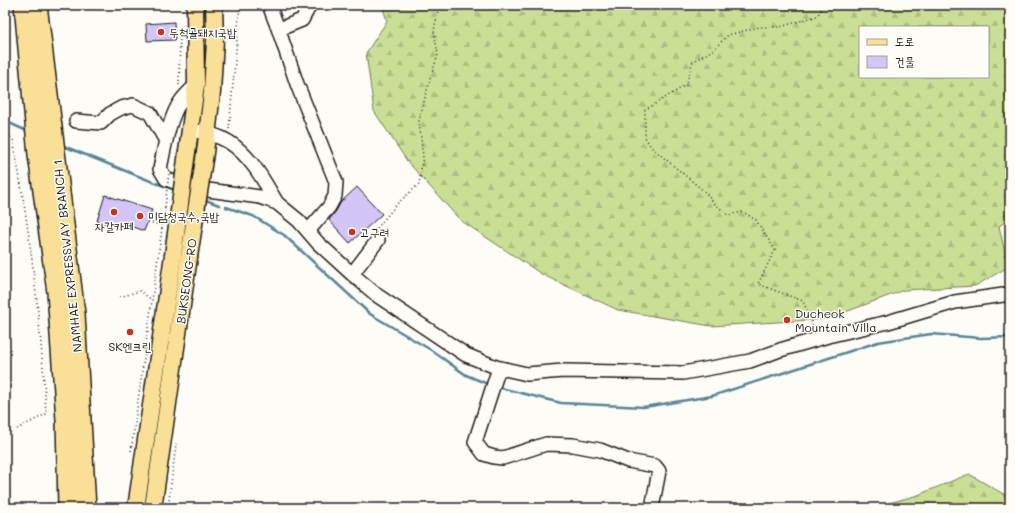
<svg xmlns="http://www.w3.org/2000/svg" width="1015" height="513" viewBox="0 0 1015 513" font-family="Mali,'Poor Story',sans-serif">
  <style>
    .forest { fill: url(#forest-firs); stroke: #737e58; fill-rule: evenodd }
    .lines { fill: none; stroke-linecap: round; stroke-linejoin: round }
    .stream { stroke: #598493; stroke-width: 2.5 }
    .building { fill: #d4c5f7; stroke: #1c1c1c }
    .minor-casing { stroke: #1c1c1c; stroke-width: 16 }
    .major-casing { stroke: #1c1c1c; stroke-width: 19 }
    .highway-casing { stroke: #1c1c1c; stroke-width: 22 }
    .path { stroke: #1c1c1c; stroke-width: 1.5; stroke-dasharray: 1 3; stroke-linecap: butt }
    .minor { stroke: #fdfcf7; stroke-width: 13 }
    .major { stroke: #fadf96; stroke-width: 16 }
    .highway { stroke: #fadf96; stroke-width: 19 }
    .major-bridge-casing { stroke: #1c1c1c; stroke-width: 19; stroke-linecap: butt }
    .path-bridge { stroke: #1c1c1c; stroke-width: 1.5; stroke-dasharray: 1 3; stroke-linecap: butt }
    .major-bridge { stroke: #fadf96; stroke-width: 16 }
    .poi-dot { fill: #c8321e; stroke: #fdfcf7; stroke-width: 1.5 }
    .labels { text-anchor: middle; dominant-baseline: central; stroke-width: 3; stroke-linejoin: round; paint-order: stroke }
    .poi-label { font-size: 12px; fill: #1c1c1c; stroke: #fdfcf7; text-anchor: start }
    .street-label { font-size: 12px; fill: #1c1c1c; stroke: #fdfcf7 }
  </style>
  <defs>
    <pattern id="forest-firs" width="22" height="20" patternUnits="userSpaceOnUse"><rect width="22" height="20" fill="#cadf95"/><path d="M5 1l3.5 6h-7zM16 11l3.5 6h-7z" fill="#adbf80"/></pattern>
  </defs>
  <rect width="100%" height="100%" fill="#fdfcf7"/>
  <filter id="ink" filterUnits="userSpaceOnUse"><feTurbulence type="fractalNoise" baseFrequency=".025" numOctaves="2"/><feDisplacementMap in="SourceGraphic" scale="8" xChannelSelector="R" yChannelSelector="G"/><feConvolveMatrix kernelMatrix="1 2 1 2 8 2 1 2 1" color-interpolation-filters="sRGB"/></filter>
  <g filter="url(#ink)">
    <path class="forest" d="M382,5H1010V219L999,226L1008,267L975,286L904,290L827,319L711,326L618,310L543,275L460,220L407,161L374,111L366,53L387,21ZM860,27H988V77H860Z
      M5,461L11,508H5Z
      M969,474L1005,495H1010V508H871L918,495Z"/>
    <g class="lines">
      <path class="stream" d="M5,121L29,132
        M61,145L153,182L175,190
        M203,199L219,205
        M226,207L253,216L284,235L370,314L431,350L466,375L490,385
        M497,387L561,403L644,407L712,396L878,342L931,334L981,338L1010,337"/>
    </g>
    <path class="building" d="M174,22L175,40L147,41L146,24Z
      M357,187L382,214L350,243L329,220L336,211L341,202Z
      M105,195L152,210L144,231L124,224L122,229L97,221Z"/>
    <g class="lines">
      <defs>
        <path id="minor" d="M269,5L279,31
          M196,85C191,90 185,95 181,101C169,117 164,150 160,169L166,179L193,188L260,197L277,203L299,221L318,243L352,274
          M76,121L101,123L110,114L121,108L133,105L150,113L166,141
          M191,130C204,132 218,135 229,142C251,156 264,181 277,203
          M308,231L329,207L335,196L336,182L297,84L279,31L282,28L302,20L310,5
          M378,240L352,274L378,296L466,355L496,367L527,374L563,371L683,373L750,361L780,350L828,336L888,322L955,302L1010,294
          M499,368L475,442L484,454L494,457L503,458L546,444L573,445L600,450L628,461L655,466L659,471L652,508"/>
        <path id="major" d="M187,152L196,85L195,5
          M205,153L212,92L215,40L214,5
          M136,508L173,255
          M153,508L189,257"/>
        <path id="highway" d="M24,5L38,155L57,292L66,420L68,508
          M37,5L75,314L86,508"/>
      </defs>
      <use href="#minor" class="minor-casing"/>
      <use href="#major" class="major-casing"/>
      <use href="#highway" class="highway-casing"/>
      <path class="path" d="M179,85L180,31
        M229,129L240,5
        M5,131L13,140C30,230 41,323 46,414L17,429
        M148,222L162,225
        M377,228L398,203L419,184L423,156L419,121L430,79L438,55L434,31L439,5
        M120,297L140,291L152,300
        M813,330L812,324L803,301L758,284L775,250L756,220L743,212L728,215L713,202L705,192L651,147L645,137V110L686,85L693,61L712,51L728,35L759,27H780L817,16L824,5
        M131,451L165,207
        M168,508L176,444"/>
      <use href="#minor" class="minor"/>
      <use href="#major" class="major"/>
      <use href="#highway" class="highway"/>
      <defs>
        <path id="major-bridge" d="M173,255L187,152
          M189,257L205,153"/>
      </defs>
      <use href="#major-bridge" class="major-bridge-casing"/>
      <path class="path-bridge" d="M165,207L169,172"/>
      <use href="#major-bridge" class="major-bridge"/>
    </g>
  </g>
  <g class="poi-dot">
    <circle cx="161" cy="32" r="4"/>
    <circle cx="114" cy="212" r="4"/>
    <circle cx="140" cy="216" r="4"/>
    <circle cx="352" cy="232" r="4"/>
    <circle cx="787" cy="320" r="4"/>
    <circle cx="130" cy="332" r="4"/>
  </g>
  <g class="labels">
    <g class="poi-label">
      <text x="169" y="32">두척골돼지국밥</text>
      <text x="148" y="216">미담청국수,국밥</text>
      <text x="114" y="226" text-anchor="middle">자갈카페</text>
      <text x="360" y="232">고구려</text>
      <text x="795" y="313">Ducheok<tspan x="795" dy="14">Mountain Villa</tspan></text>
      <text x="130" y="346" text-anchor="middle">SK엔크린</text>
    </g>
    <g class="street-label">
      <text transform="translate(67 256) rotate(-96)">NAMHAE EXPRESSWAY BRANCH 1</text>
      <text transform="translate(186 281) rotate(-82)">BUKSEONG-RO</text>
    </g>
  </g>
  <rect width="1015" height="513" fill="none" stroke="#fdfcf7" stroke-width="20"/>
  <rect x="10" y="10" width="995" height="493" fill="none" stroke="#1c1c1c" stroke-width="1.5" filter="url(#ink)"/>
  <rect x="859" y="26" width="130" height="52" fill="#fdfcf7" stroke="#a3a29f"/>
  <rect x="867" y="39" width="20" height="6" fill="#fadf96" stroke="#a3a29f"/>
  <text x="895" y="46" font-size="12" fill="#1c1c1c">도로</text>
  <rect x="867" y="56" width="20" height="12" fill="#d4c5f7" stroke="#a3a29f"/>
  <text x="895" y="66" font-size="12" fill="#1c1c1c">건물</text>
</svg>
